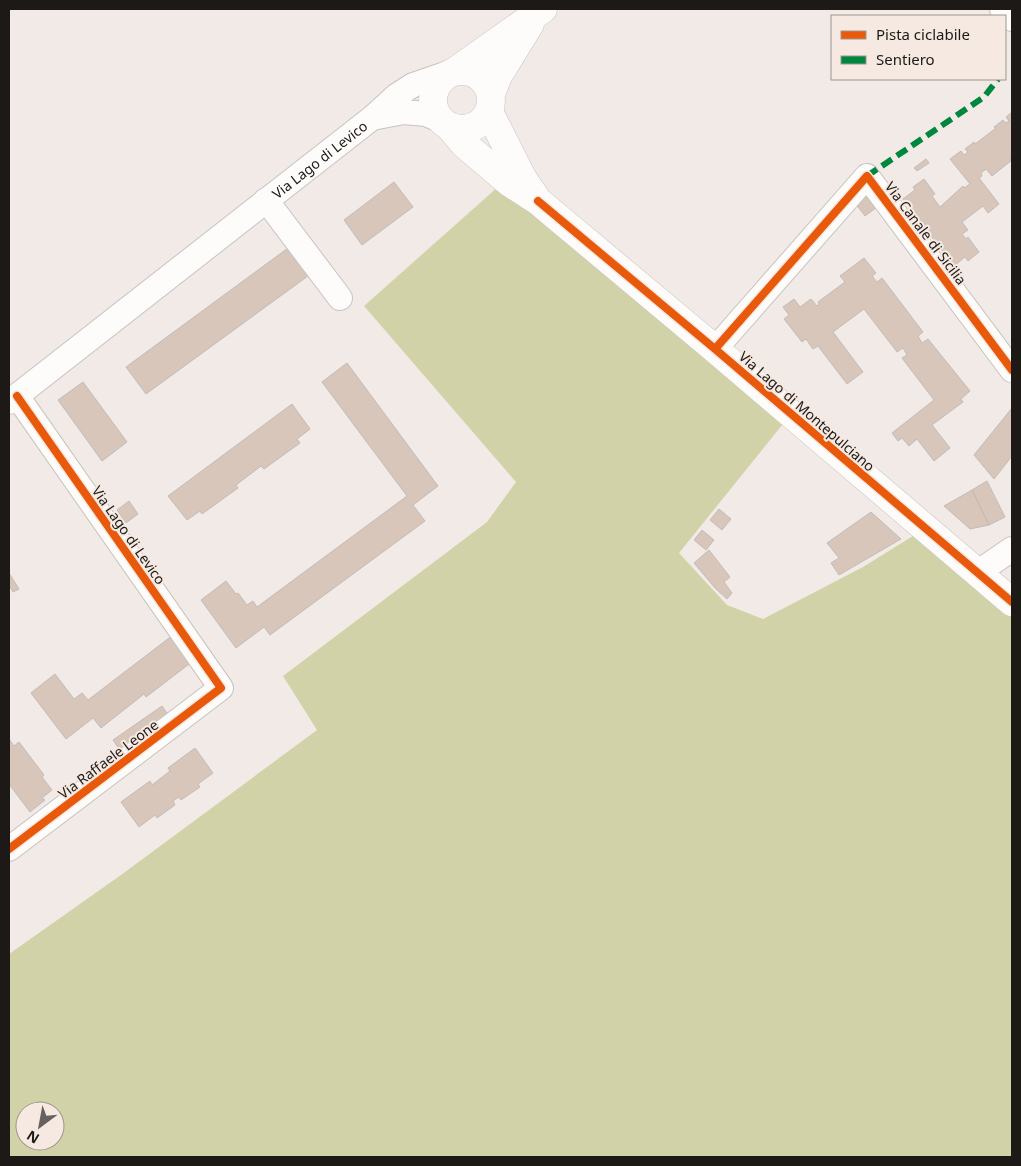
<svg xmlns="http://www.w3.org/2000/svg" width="1021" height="1166" viewBox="0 0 1021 1166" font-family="'Noto Sans',sans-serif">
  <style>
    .green { fill: #d2d2a8; fill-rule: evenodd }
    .building { fill: #d7c6b9; stroke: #c2bcb9 }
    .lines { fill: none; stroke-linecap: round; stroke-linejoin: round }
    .minor-casing { stroke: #c8c3c0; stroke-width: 26 }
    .tertiary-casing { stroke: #c8c3c0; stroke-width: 29 }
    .minor { stroke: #fdfcfb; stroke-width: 24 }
    .tertiary { stroke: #fdfcfb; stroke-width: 28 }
    .quiet { stroke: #00873e; stroke-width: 6; stroke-dasharray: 12 6; stroke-linecap: butt }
    .cycleway-casing { stroke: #f5e9e1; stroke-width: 11 }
    .cycleway { stroke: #e8590c; stroke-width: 8 }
    .labels { text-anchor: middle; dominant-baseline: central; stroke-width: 4; stroke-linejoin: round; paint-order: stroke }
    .street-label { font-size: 14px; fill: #1d1916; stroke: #f5e9e1 }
  </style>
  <rect width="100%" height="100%" fill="#f1eae6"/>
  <path class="green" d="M499,186L787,419L679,553L727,605L763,619L863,567L921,531L1012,608V1156L1011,1157H9V954L121,875L317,730L283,676L487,522L516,482L364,306ZM25,1111H55V1141H25Z"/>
  <path class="building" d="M1012,112V156L1010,158L1012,160L992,176L986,169L981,173L982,176L979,178L999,204L988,213L983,206L962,222L968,230L962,234L966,239L968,237L979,252L968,261L965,257L954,266L903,199L915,190L913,187L924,179L935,194L932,196L940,207L963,186L964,188L970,184L950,159L961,151L964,155L968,152L965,149L974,142L975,144L996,128L994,127L1003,120L1006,123L1009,121L1006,117Z
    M926,159L929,163L917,171L914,168Z
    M394,182L413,207L362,245L344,220Z
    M867,193L877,207L865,216L855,203Z
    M288,248L308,276L146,394L126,367Z
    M864,258L876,273L872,276L877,282L882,278L923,332L918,336L922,343L928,339L970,391L961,399L963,402L932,425L950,448L934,461L917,439L909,446L902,438L898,441L892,433L934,400L902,358L907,355L903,348L897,352L864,309L833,332L863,372L847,384L818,346L813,349L806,339L802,342L784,319L789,315L783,307L794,299L800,307L811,299L817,306L819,304L818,302L845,282L840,276Z
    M347,363L438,486L413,505L425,521L270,635L264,627L236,648L201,600L226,581L236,594L238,593L247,605L253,601L257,607L407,496L322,382Z
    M83,382L127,442L102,461L58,400Z
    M292,404L310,429L297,439L300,443L264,469L261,466L236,485L238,488L202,514L200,511L187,520L168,496Z
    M1012,408V456L994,479L974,455Z
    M987,481L1005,517L989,525L972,490Z
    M972,490L989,525L970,529L944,506Z
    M129,501L138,514L126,523L117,510Z
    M719,509L731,519L722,530L710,520Z
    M871,512L901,539L839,575L831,563L839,558L827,543Z
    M702,530L714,540L706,550L694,540Z
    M709,550L730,577L724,582L732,593L727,599L715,588L694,563Z
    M9,573L19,589L13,592L9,585Z
    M173,635L193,661L146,697L144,694L101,728L93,718L66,739L31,693L55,674L74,699L82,693L88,700Z
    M162,706L173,722L124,756L113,740Z
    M9,739L14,746L19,742L44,775L42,777L52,790L42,798L45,800L30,812L9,784Z
    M195,748L213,773L198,784L200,787L181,800L179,797L173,801L175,805L157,818L155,815L139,827L121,802L150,781L152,785L170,771L168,768Z"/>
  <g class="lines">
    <defs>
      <g id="minor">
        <path d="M1002,9L1012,19"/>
        <path d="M442,121L426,114L404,112L372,118L396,96L413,85L448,73"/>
        <path d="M266,200L340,298"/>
        <path d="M715,349L867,176L1012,370"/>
        <path id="s1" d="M9,402L372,118"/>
        <path d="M977,573L1012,549"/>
        <path d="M9,849L221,688L17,396"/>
      </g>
      <path id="tertiary" d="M457,70L543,9
        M433 100a29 29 0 1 1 58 0a29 29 0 1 1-58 0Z
        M491,94L498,76L530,24
        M449,126L464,144L510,183L538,201L523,179L489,112
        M538,201L715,349L1012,602"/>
    </defs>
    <use href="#minor" class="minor-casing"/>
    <use href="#tertiary" class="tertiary-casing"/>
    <use href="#minor" class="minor"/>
    <use href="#tertiary" class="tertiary"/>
    <path class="quiet" d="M867,176L984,97L998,79"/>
    <defs>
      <path id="cycleway" d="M538,201L715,349L1012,602
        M715,349L867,176L1012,370
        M9,849L221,688L17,396"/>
    </defs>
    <use href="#cycleway" class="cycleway-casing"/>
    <use href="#cycleway" class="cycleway"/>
  </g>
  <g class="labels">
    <g class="street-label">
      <text stroke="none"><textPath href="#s1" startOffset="394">Via Lago di Levico</textPath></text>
      <text transform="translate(926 233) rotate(53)">Via Canale di Sicilia</text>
      <text transform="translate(807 411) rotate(41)">Via Lago di Montepulciano</text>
      <text transform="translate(129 535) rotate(55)">Via Lago di Levico</text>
      <text transform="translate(108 759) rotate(-37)">Via Raffaele Leone</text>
    </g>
  </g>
  <rect width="1021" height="1166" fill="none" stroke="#1d1916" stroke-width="20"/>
  <rect x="831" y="15" width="175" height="65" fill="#f5e9e1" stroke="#9f9690"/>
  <rect x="841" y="31" width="25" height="8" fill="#e8590c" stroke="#9f9690"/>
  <text x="876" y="40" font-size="15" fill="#1d1916">Pista ciclabile</text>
  <rect x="841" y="56" width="25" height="8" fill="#00873e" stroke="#9f9690"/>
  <text x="876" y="65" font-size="15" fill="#1d1916">Sentiero</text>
  <g transform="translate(40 1126) rotate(212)"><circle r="24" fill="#f5e9e1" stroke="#9f9690"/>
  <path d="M0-4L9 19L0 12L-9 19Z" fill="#67625f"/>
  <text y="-8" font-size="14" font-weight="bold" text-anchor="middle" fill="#1d1916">N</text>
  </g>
</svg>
